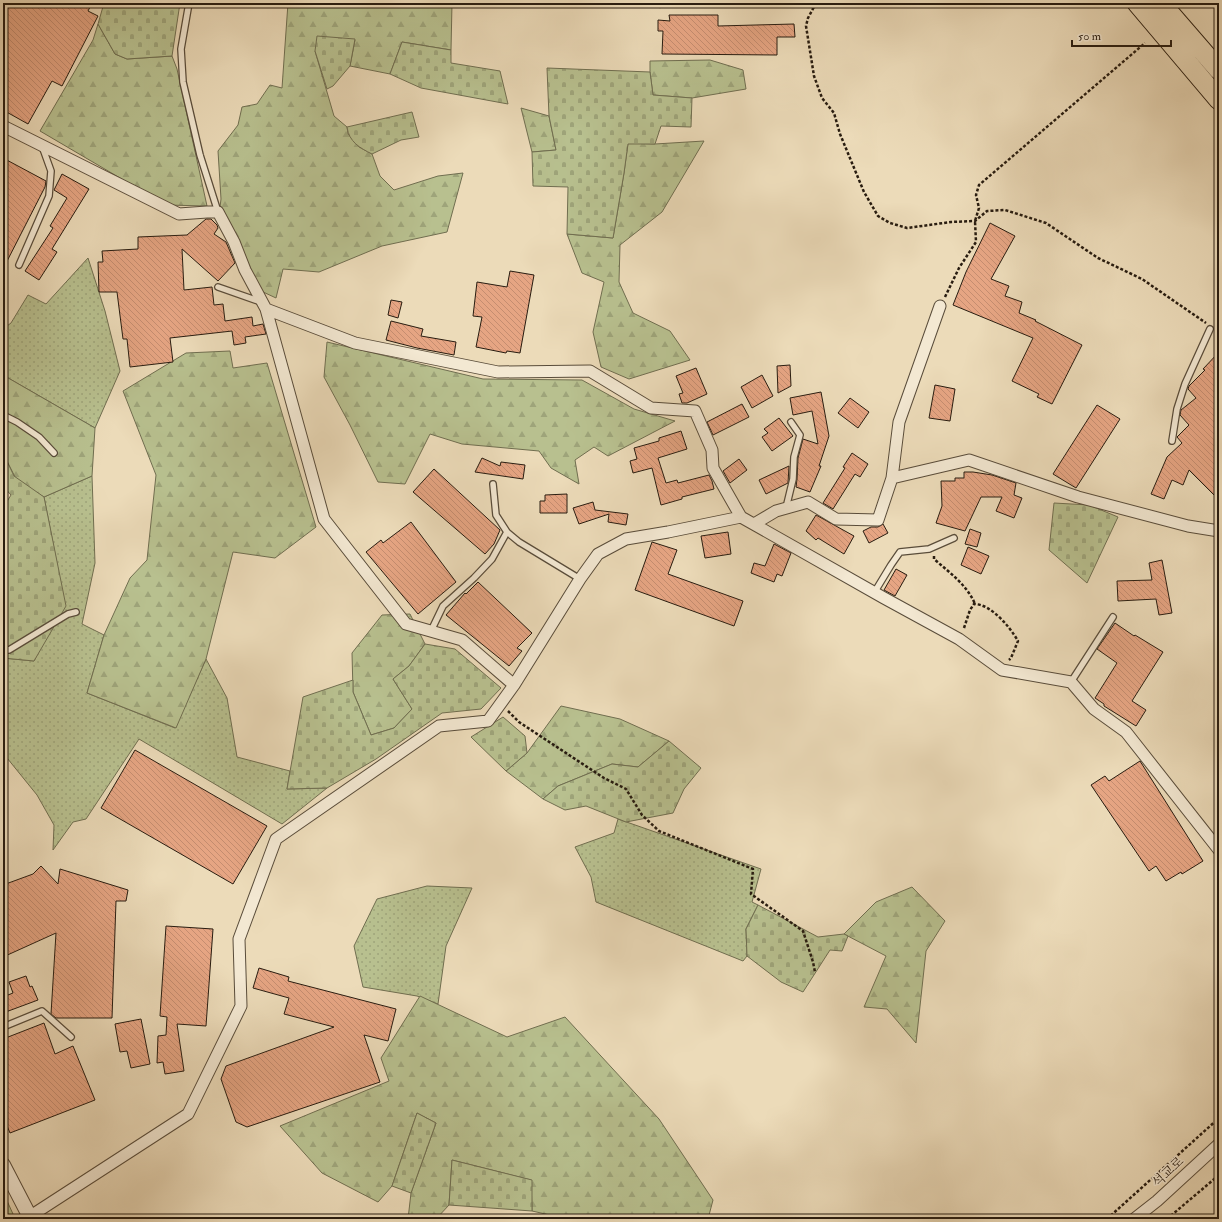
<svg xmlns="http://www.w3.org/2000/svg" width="1222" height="1222" viewBox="0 0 1222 1222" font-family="'IM FELL Double Pica','Noto Serif KR',serif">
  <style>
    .grass { fill: url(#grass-dots); stroke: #706e50 }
    .forest { fill: url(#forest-firs); stroke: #706e50 }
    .cemetery { fill: url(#cemetery-stones); stroke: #706e50 }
    .building { fill: url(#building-back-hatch); stroke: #281c10 }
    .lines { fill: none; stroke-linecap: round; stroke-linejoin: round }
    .service-casing { stroke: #594c3a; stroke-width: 8 }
    .minor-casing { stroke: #594c3a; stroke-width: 13 }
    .tertiary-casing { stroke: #594c3a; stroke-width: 16 }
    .trunk-casing { stroke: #281c10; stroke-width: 21 }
    .path { stroke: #281c10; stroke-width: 2.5; stroke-dasharray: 3 2; stroke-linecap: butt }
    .service { stroke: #f3e8d2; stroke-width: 5.5 }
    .minor { stroke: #f3e8d2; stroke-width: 11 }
    .tertiary { stroke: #f3e8d2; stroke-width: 14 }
    .trunk { stroke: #ecdbb9; stroke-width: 19 }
    .labels { text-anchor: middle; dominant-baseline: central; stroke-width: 3; stroke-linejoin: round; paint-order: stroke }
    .street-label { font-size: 13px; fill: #281c10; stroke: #f3e8d2 }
  </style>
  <defs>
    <pattern id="grass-dots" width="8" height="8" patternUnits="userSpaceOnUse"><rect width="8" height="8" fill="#b8c08f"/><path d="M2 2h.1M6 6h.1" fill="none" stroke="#9ea47a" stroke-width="1.8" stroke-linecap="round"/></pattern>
    <pattern id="forest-firs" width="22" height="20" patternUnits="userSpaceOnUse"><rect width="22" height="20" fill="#b8c08f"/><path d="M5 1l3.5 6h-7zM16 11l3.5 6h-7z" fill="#9ea47a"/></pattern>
    <pattern id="cemetery-stones" width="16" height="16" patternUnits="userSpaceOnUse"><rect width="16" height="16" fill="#b8c08f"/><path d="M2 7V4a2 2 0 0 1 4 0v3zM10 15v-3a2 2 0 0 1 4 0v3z" fill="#9ea47a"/></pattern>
    <pattern id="building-back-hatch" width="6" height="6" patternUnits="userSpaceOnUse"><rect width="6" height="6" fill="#e6a583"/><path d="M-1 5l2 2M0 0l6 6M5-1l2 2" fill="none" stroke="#c58d70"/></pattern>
  </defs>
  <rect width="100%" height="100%" fill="#ecdbb9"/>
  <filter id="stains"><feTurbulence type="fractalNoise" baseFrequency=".005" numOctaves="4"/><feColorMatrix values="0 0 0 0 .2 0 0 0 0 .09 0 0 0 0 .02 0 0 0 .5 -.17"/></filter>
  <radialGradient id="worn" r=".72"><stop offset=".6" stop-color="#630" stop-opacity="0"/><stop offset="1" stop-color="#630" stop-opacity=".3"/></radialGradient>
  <path class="grass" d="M88,258L105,311L120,371L95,428L3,375V329L11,323L28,295L46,304Z
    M92,476L95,563L82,624L104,635L87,693L175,728L206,659L227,698L237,757L290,771L287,789L327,788L282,824L139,739L86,819L73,822L53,850L54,825L37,795L3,753V658L34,661L64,600L44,497Z
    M618,819L761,869L752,902L758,905L746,929L747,956L743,961L596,902L591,877L575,847L614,833Z
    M427,886L472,888L446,946L438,1004L417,996L363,987L354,946L377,899Z"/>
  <path class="forest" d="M288,3H452L451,50L402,42L390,74L350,66L355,40L315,51L334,116L347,127L348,134L359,147L372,154L380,176L394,190L438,176L463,173L447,232L382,246L319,272L283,269L276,298L261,291L220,207L221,199L218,151L238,125L242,107L257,104L270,85L282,88Z
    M98,24L115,54L127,59L172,56L177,69L207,206L166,205L40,131L93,40Z
    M710,60L743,70L746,89L692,98L653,95L650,72V61Z
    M521,108L549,116L556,150L532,152Z
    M704,141L662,212L620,245L619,282L633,313L670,331L690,360L629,379L601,367L593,332L604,282L582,273L567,234L613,238L624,173L628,143L655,144Z
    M327,342L483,379L582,380L634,409L675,421L608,456L594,447L575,460L579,484L551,468L539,451L462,444L430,434L405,484L378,482L350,425L324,377Z
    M230,351L233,368L267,363L316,527L275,558L233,552L206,659L176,728L87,693L104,635L130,578L147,560L156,475L123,391L186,353Z
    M3,375L95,428L92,476L44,497L17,481L3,453Z
    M410,614L425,644L409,666L393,679L412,709L394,728L371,735L353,692L352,653L382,615Z
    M561,706L620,719L669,741L638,767L612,764L558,786L543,799L506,771L527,753Z
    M912,887L945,921L926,951L916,1043L887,1009L864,1007L886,956L844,934L876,902Z
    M420,996L507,1037L565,1017L659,1119L713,1200L708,1219H568L532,1211L531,1180L452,1160L449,1205L436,1219H408L411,1193L436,1123L417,1113L392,1186L378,1202L322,1173L280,1126L389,1081L381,1058Z
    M3,1192L13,1214L7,1219H3Z"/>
  <path class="cemetery" d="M104,3H180L172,56L127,59L115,54L98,24Z
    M317,36L355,39L350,66L333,86L327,89L315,51Z
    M402,42L451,50V63L500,71L508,104L421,88L390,74Z
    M547,68L650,72L653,95L692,98L691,127L661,126L655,144H628L624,173L613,238L567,234L568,187L533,186L532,152L556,150L549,116Z
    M412,112L419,137L401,140L372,154C360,148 349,142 347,127Z
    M3,453L14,476L44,497L66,606L34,661L3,658V508L11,495L3,486Z
    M1054,503L1089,505L1118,517L1087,583L1049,550Z
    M425,644L455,649L501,688L481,709L442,713L376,759L327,788L287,789L303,697L353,680V692L371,735L394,728L412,709L393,679L409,666Z
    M503,717L525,736L527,753L506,771L471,737Z
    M669,741L701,768L684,789L673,813L626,822L586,806L565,810L543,799L558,786L612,764L638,767Z
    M758,905L818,937L844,934L848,936L842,951L830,950L803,992L781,982L747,956L746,929Z
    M417,1113L436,1123L411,1193L392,1186Z
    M452,1160L532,1180V1211L449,1205Z"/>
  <path class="building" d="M3,3H92L88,11L98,16L62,86L52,81L28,124L3,110Z
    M669,15H718V26L794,24L795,37H777V55L662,54L663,31H658V20L670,21Z
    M3,158L46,181L45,187L3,269Z
    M62,174L89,189L52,249L57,252L39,280L25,271L53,228L50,226L67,198L54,190Z
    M206,219H211L217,225L218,228L214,234L226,242L235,263L218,281L182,249L184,290L212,287L214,305L223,304L225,321L252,317L253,326L263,324L266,334L245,337L246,343L234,345L232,331L170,338L173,362L130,367L127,339H123L117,292H99L98,262H103L102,251L138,249V237L187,235Z
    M990,223L1015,236L991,279L1009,286L1005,296L1022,302L1019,313L1036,320L1035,321L1082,345L1052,404L1037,397L1039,394L1012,381L1033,338L953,305L966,272Z
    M510,271L534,275L520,353L507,351L506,353L476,347L482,317L473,316L477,282L507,287Z
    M391,300L402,302L398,318L388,315Z
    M391,321L423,329L421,336L456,342L454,355L417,348L386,340Z
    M1219,352V500L1189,470L1183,485L1172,480L1164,499L1151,494L1167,457L1182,443L1177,437L1189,425L1180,415L1181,410L1196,398L1188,389L1189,386L1205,370L1203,369Z
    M790,365L791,386L778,393L777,366Z
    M696,368L707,394L687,403H682L679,394L683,393L676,376Z
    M762,375L773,396L752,408L741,387Z
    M935,385L955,389L950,421L929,418Z
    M821,392L829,436L819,466H821L810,492L796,487L797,479L798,458L803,439L818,444L812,411L793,415L790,398Z
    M850,398L869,412L858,428L838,413Z
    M742,404L749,417L713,435L707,422Z
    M1097,405L1120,419L1076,488L1053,474Z
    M779,418L793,436L772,451L762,437L768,433L764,429Z
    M681,431L687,449L658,458L666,483L677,480L678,483L709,475L712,481L714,489L682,497V499L661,505L652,468L633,473L630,461L637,459L634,448L659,441V438Z
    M852,453L868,464L860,477L855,474L833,509L823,503L845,468L843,467Z
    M482,458L500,466L501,462L525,465L523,479L475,472Z
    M739,459L747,470L730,483L723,471Z
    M789,466L788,483L766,494L759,480Z
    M434,469L500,530L494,544L485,554L413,492Z
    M964,472H973L992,475L1016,483L1014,495L1022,498L1014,518L996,511L1002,497H981L965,531L936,523L942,506L941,481H955V478H964Z
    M567,494V513H540V501H545V495Z
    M593,502L595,510L628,514L626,525L608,522L609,514L579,524L573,508Z
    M816,515L854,536L844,554L818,538L816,540L806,531Z
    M411,522L456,582L418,614L366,552L381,540L383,543Z
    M883,524L888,533L869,543L863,531L871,527H878Z
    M970,529L981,533L977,547L965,544Z
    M728,532L731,554L705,558L701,536Z
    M652,542L677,550L668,574L743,601L734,626L635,590Z
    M774,544L791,553L782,576L777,574L774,582L751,573L754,563L765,566Z
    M968,547L989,556L981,574L961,565Z
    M1162,560L1172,613L1159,615L1156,599L1118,601L1117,581L1152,580L1149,563Z
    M896,569L907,575L895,596L884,590Z
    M478,582L532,633L517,648L522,651L509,666L446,615L465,593L466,594Z
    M1115,623L1134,636L1135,635L1163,652L1132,701L1146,710L1136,726L1104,706V704L1095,698L1117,663L1097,649Z
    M135,750L267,826L233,884L101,808Z
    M1140,761L1203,861L1182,874L1181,872L1166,881L1156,866L1149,871L1091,785L1105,776L1109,781Z
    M41,866L58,884L60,869L128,890L126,901H116L112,1018H56L51,1014L56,933L3,957V885L33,874Z
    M166,926L213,929L206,1026L177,1024L184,1071L165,1074L163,1062L157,1063L158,1036L166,1035L167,1017L160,1016Z
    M259,968L289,977L288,981L396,1009L388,1041L364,1035L380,1082L247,1127L236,1122L221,1079L226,1066L334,1027L284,1014L289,998L253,988Z
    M26,976L30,987L32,986L38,1000L3,1013V997L13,993L9,982Z
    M141,1019L150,1064L131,1068L127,1051L120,1052L115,1024Z
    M44,1023L55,1054L73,1046L95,1100L10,1133L3,1116V1039Z"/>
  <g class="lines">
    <defs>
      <path id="service" d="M189,3L181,49L183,82L200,155L218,212
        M659,3L660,4
        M19,265L49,196L51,171L42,146
        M218,287L261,302
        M3,415L17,422L39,437L54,453
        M1172,441L1177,409L1185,384L1210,329
        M493,484L496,515L507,532L519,542L580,579
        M786,508L793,479L794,457L800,435L791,422
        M874,593L891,565L900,552L929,549L954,538
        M431,631L443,606L474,578L492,559L507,532
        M3,649L9,650L68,614L76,612
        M1071,682L1113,617
        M3,1027L42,1011L71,1037"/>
      <path id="minor" d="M3,126L179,214L207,212H218L234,242L245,270L266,309L324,519L406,624L462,640L514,685
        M266,309L355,343L498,372L590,371L651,408L695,411L712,450L713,468L741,517
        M892,478L969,460L1078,497L1188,526L1219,531
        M754,524L776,511L808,502L836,519L878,520L892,478L899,422L940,306
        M29,1217L188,1114L241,1006L239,939L276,839L439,726L488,721L514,685L580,579L598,554L626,539L668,532L741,517L884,598L959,639L1002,670L1071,682L1094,709L1126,732L1219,850
        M1134,1219L1157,1201L1219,1144"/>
      <path id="tertiary" d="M3,1165L31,1219"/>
      <path id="trunk" d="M1137,3L1219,100
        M1161,3L1219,70"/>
    </defs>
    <use href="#service" class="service-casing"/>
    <use href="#minor" class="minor-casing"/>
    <use href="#tertiary" class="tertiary-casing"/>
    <use href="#trunk" class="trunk-casing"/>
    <path class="path" d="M816,3L808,18L806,26L814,76L822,98L834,113L840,134L864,192L878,216L890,223L907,228L951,222L975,221L987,211L1005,210L1046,223L1098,258L1142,279L1206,323
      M1184,7L1189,3
      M945,297L959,268L976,242L975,221L979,208L976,195L979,185L1145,43
      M934,556V559C950,573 967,585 975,604
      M964,628L970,610L974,604C991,604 1010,627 1018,641L1011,658L1009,660
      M508,711L519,722L604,778L626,789L642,815L659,831L753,869L751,894L803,931L813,962L815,972
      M1107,1219L1219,1118
      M1167,1219L1219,1175"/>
    <use href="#service" class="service"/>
    <use href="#minor" class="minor"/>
    <use href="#tertiary" class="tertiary"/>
    <use href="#trunk" class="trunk"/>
  </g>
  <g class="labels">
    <g class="street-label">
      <text transform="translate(1168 1172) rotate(-43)">석교로</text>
    </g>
  </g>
  <rect width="1222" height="1222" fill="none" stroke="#ecdbb9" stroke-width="16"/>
  <rect x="4" y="4" width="1214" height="1214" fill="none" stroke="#281c10" stroke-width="2"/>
  <rect x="8" y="8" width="1206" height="1206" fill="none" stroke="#281c10"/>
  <path d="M1072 40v6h99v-6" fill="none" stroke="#281c10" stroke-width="2"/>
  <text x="1078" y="40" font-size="12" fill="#281c10" stroke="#f3e8d2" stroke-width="3" paint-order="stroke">50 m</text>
  <rect width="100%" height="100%" filter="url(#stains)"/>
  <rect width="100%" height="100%" fill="url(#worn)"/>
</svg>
